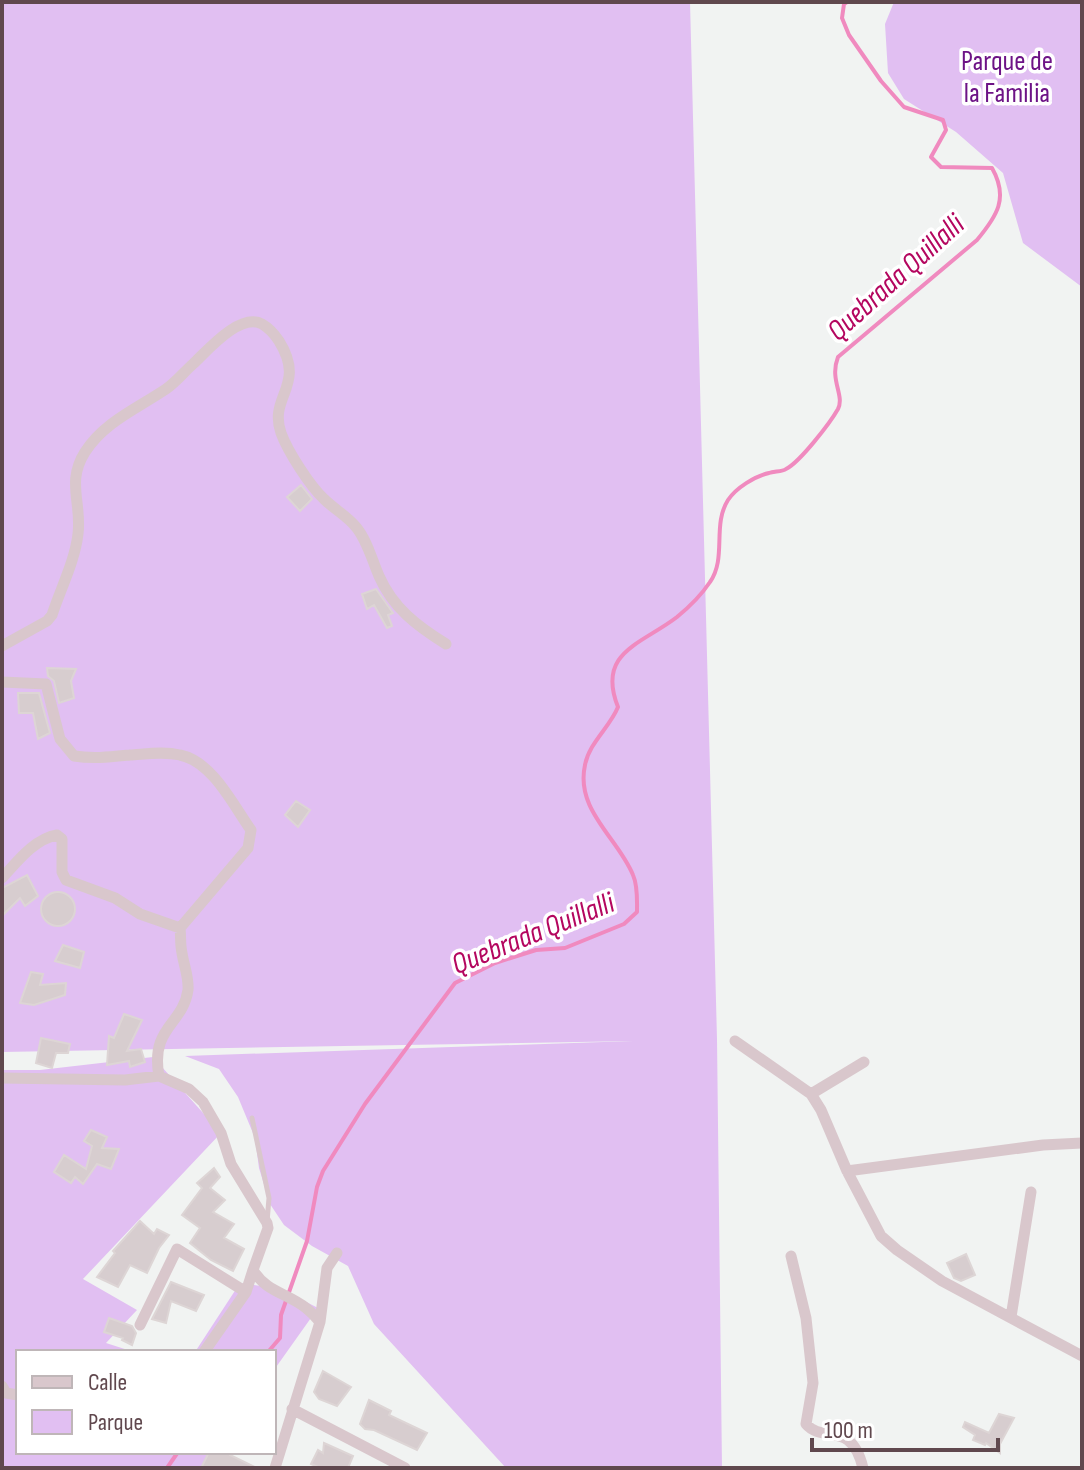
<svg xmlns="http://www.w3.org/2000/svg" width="1084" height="1470" viewBox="0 0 1084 1470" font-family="'Sofia Sans Condensed',sans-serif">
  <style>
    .green { fill: #e1bff2 }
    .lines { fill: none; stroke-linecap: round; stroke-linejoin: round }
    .stream { stroke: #f08abf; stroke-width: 4 }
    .building { fill: #d7cdcf; stroke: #ddd5d5; stroke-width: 2 }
    .service { stroke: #d9c7cc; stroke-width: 5 }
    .minor { stroke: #d9c7cc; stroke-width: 11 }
    .labels { text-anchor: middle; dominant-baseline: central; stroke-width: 7; stroke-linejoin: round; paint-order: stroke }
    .park-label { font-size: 28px; fill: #6d1386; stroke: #fff }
    .water-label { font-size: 30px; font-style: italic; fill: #b4065f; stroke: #fff }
  </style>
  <rect width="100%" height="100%" fill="#f1f3f2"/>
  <path class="green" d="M2,2H690L717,1039L722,1468H506L374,1324L348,1266L312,1246L284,1225L270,1204L259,1168L255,1138L238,1097L219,1069L185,1056L633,1041L2,1052Z
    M894,2H1082V287L1023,243L1003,173L956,132L904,99L888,73L885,24Z
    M153,1057L221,1133L83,1279L137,1310L106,1343L134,1352H18V1452H216L205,1468H2V1070H40Z
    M240,1283L281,1289L318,1308L274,1370V1352H195Z"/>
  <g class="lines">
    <path class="stream" d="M268,1352L280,1338L281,1315L307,1241L317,1187L323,1171L365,1104L455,983L495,963L536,950L565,948L624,924L637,912C637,901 638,886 633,875C618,838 575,810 585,765C589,743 610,727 618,707C596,652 642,644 677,617C688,608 702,594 710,582C727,558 712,525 728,500C736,488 755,476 769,473C774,471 782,472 786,469C800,462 830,423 838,409C845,395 829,380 838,357L977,240C997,216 1009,198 992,168L941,167L931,157L946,130L943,120L904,107L881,81L849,35L842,18L844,4L847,2
      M167,1468L178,1452"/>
  </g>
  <path class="building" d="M301,485L312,499L300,511L287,497Z
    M376,589L393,613L388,615L392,626L387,628L374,605L367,609L362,594Z
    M47,668L76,669L71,681L74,698L59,703L54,681L48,676Z
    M18,693H39L50,733L38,739L33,713H19Z
    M296,801L310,810L298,827L285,815Z
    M27,875L38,896L25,906L20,898L2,916V888Z
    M41 909a17 17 0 1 1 34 0a17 17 0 1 1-34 0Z
    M63,945L84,952L80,968L55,961Z
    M31,972L43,974L40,985L66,983L65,995L34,1005L20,1003Z
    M124,1014L142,1020L127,1051L141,1049L145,1062L130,1067L129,1061L107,1065L109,1036L114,1038Z
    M41,1038L70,1044L68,1053H56L52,1068L36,1063Z
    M91,1130L107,1137L102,1148L119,1149L111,1169L97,1164L83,1184L75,1177L71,1183L54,1172L64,1155L86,1169L92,1146L84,1141Z
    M214,1168L220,1177L210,1188L225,1200L213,1212L234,1224L224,1238L244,1249L233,1271L211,1260L190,1243L200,1228L182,1215L202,1188L197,1183Z
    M140,1221L154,1234L157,1229L169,1235L159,1248L147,1273L130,1265L118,1287L97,1277L115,1253L113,1251Z
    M966,1254L975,1275L961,1281L954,1278L947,1263Z
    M171,1282L204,1295L196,1311L171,1301L166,1323L152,1319Z
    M109,1318L132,1326L136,1333L132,1345L122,1340L123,1338L104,1332Z
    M323,1371L351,1387L337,1406L319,1399L314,1392Z
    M369,1400L391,1411L389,1415L427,1433L417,1450L374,1430L365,1429L360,1424Z
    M999,1414L1014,1418L1000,1444V1453L986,1443L985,1445L973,1440L975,1435L963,1427L965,1422L989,1433Z
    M324,1443L353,1456L348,1468H320L311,1464L318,1450L323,1453Z
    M209,1452H231L230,1455L257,1468H201Z"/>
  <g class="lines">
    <path class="service" d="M252,1118L269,1198L267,1222"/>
    <path class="minor" d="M2,646L47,621L52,615C60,590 75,561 78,534C82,503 66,482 85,452C104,422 138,408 166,389C176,382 184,372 193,364C207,351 240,312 262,324C269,328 275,335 279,341C307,386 268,396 281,433C288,452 310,486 324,499C334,509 347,516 356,527C367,540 372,560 379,576C393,608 417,626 446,644
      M2,682L46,684L60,739L74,756C93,759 110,757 130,755C146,754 164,751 180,755C213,762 233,805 251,830L248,848L180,928C181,936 180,945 182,953C184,966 189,977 188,990C183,1025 150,1027 159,1076
      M2,878C17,862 34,839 57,835L62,839V872L66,880L115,898L140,914L180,928
      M735,1041L811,1094L821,1110L847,1171L881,1236L897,1250L942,1281L1082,1356
      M2,1078L125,1080L159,1076L189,1089L203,1102L221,1133L231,1164L267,1223L268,1228L253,1270C266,1292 287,1293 306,1308C311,1312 316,1317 320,1322
      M811,1094L864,1062
      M847,1171L1043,1145L1082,1143
      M791,1256L806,1318L813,1383L806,1424C823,1444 851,1419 863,1468
      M1011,1317L1031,1192
      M140,1325L177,1249L246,1292
      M204,1352L246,1292L253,1270
      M2,1386L6,1393L18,1395
      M292,1409L405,1468
      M275,1468L320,1322L327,1268L337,1253"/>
  </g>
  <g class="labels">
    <g class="park-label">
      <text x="1007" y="61">Parque de<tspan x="1007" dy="32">la Familia</tspan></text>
    </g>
    <g class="water-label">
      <text transform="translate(896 278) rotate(-42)">Quebrada Quillalli</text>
      <text transform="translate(533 934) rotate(-22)">Quebrada Quillalli</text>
    </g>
  </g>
  <rect width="1084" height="1470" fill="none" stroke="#60484e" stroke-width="8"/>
  <rect x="16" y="1350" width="260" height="104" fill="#ffffff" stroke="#bfb6b8" stroke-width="2"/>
  <rect x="32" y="1376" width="40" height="12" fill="#d9c7cc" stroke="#bfb6b8" stroke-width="2"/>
  <text x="88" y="1390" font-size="24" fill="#60484e">Calle</text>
  <rect x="32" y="1410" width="40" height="24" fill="#e1bff2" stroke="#bfb6b8" stroke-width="2"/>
  <text x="88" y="1430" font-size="24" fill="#60484e">Parque</text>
  <path d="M812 1438v12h186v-12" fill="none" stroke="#60484e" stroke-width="4"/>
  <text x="824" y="1438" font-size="24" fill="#60484e" stroke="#ffffff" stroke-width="6" paint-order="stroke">100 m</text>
</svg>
